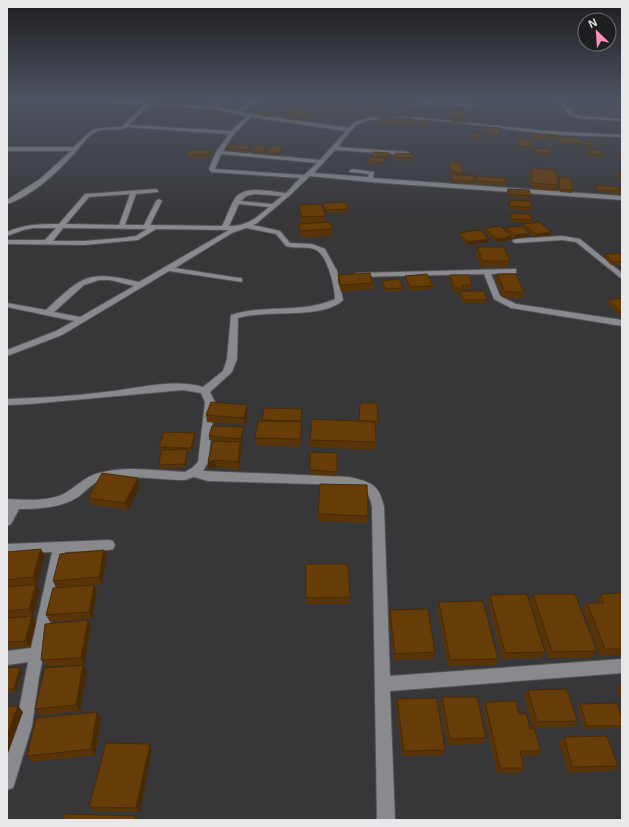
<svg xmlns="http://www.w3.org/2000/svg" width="629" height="827" viewBox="0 0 629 827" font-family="Helvetica,sans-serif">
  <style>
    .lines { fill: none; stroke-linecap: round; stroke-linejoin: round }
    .minor-casing { stroke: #535355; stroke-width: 2 }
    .minor { fill: #898a8d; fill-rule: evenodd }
    .wall { fill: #583408 }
    .shaded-wall { fill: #472a06 }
    .building { fill: #663c09; stroke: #472a06 }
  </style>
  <rect width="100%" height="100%" fill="#37373a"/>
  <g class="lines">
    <defs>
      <path id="minor" d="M223,100H228L216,107L236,111L254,100H259L240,112L349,128L354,122L370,118L415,117L545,131L622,135V137C593,136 563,136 534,132C501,129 383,109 358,124C352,128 343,141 338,147L408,152L410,153V155L335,150L314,173L368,177L369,174L350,172L349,171L352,169L374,172L373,178L622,196V200L370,182L310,176L289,196L257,223L253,225L280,231L290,243L312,244L325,249L337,271L343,300C323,320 266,309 238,318L237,359L232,372L210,392L215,402L208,462L203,471L349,477C371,482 379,484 384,507L390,676L622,659V673L390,691L395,820H377L372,507C369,490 365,489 349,485L208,481L194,477L185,480C161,480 122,473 100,481C91,484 85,492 78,497C61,508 38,509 19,509L11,524L7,526V499C26,500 51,502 67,492C78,485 86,476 99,473C126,465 157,471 185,472L192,468L198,462L205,402L201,393L183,390L30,404L7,405V399C40,398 73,396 105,392C137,389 172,378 203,387L223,371L227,359L231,315C265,304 302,314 335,299C335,287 327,252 314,249C305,246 295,249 286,246L276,234L246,228L232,233L175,268L239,278H242V282L169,271L62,335L7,356V350L56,331L74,321L7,307V303L46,310C83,275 88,270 139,282L229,230L156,229L138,240L84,245L7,244V240H45L56,228H33L23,230L7,236V232C25,224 40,224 59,224L85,194L156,189L158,190V192L136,194L125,225H144L156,201L159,199L162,201L150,225L222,226C227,217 230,205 236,197C246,185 272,192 286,193L300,178L211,172L209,169L216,152L229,134L126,127L123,129C115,130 102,128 95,132C88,135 83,144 78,149C60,170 34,195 7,204V200L40,179L71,151H7V147H74C95,126 92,128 122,127L144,105L114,103H7V101H114L211,107ZM149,105L212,109L247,116L231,131L129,125ZM251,117L346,131L320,160L223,151L234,134ZM221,154L317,163L304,175L215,169ZM130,194L119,225L66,224L89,197ZM255,194L282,196L272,204L241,201L246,196ZM239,204L269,207C255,219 247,226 229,226ZM63,228L147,229L136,236L122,238L84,241H53ZM99,280H110L134,286L80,317L54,312L84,285Z
        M557,100H561L573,113L580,116L622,119V121L577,118L569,115Z
        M420,102L478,105L480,106L478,107L418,104Z
        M562,236L580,239L622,273V279L576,242L562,240L515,243L512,241L515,239Z
        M513,269H516V273L491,274L500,296L516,304L622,320V326L511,308L494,299L484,274L357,277L353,275L357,273Z
        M109,540L113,541L115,545L113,549L109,550L65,552L39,677L32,726L15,782L13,788L7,790V755L16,726L28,662L7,665V651L31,648L52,552L7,554V544Z"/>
    </defs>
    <use href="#minor" class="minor-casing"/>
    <use href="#minor" class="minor"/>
  </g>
  <path class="wall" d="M401,100H416V104L417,107V109L419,111L420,117H409V112H410L411,109H408L405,104H402Z
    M160,101H181L178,104H161Z
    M170,105L182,106V108L178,111H171L165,115L160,114V112Z
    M337,105L336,118L322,117V113Z
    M382,106L381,116L369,115V113Z
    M350,107H356L355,117H348L349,111H350Z
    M451,108L464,109L463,118L468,120L467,123L452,122V119L451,118Z
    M348,109L345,116H337V113Z
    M474,109L487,113L486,116L474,115Z
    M368,111L367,115H357V112Z
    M396,111V116H384V113Z
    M218,112L214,117L204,116V114Z
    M274,112V114L269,117L257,115V113Z
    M275,112L315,113L305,121L285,119V115L283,116L275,115Z
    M380,118L413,123V126L379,125Z
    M417,124H428L427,127L417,126Z
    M484,127L500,134V136L483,135Z
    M473,132L481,133L480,141L472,140Z
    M532,134L557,138L556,141L544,140V141L532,140Z
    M558,137L581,143V145L560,144L558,140Z
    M518,138L531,147L530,149L517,148Z
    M585,141L594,145V148L585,147L584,144Z
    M283,146V149L278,156L266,155V152Z
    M225,148H251L247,153L226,151Z
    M267,148L263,154H253L252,151Z
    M535,148L551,153V156L535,154L534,150Z
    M587,149L603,155L602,157H589L587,152Z
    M211,150V153L208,158H187L186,155Z
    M389,153L387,160H385L383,165L367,164L368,161L372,157V156Z
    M620,155H622V163H621L619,157Z
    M394,157H414L413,161L394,160Z
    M449,162L463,173L462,175L474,181V184L451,183L452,175H451L449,164Z
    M532,168L558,185L556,191L531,189L530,174Z
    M618,173H622V182L617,176Z
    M476,176L506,183V186L476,184Z
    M559,177L573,190L572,193L560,192L558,180Z
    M596,185L620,191L619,194L596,192L595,188Z
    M620,186H622V193H621L619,188Z
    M508,189L531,196L530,199L508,196L507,191Z
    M510,200L532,208L531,211L509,209L508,205L509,202H510Z
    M323,203L349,209L348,212L325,213L326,216L325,222L332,229V236L301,238L299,230L298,224L302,223L299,211V205L325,213Z
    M511,213L532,220L531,223L551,232L550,235L535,237L524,227V224L531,223L511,222L510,216Z
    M485,228L505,230L506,228L529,236L514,239L511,236V239L507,240V241L496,242L484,231Z
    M459,233L489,242L467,245L459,236Z
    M477,247L510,261L508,267H481L476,254Z
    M622,253V265H611L604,257L605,254Z
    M497,274L524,292L523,298H503L496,280Z
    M338,275L373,283V289L341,292L338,282Z
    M450,275L472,285L471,289H463V291L487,300L486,303H462L459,294L460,292H453L449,279Z
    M405,276L433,286V289L410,291L405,279Z
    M382,281L403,288L402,291L385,292L382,284Z
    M622,298V317L607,304L608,300Z
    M248,412L245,425L207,422L206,415Z
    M302,413L301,422L302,429L300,447L255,445V438L262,421V420Z
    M312,419L378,421L377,425H375L376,442L375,450L310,447V440Z
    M244,427V431L241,443H240L241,449L239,470L216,467L209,469L208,462L224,441L209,440V436Z
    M195,433V437L192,451H187L186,467L160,469L159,465L161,450H160L159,447Z
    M310,452L337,453L336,476L310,474Z
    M138,478L140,485L128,510L91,505L88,498Z
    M318,514L368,516L367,523L318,521Z
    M104,550L107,557L102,584L94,585L97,591L92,618L50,622L46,615L56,588L53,581Z
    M7,552L45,556L37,584H36L40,591L33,616H32L36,622L30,647L7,649Z
    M306,564L350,597L349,604H306Z
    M622,588V655L600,656L583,609L587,603H597L596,601L601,594L619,593Z
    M533,594L597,651L592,658H548L530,601Z
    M490,595L545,652L541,658L502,659L488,602Z
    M439,602L498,659L495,665L448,666L437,608Z
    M390,610L435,652L433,659L394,660L389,616Z
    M91,627L84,665L46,666L41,660Z
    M7,668L22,670L16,692L7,693Z
    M87,671L80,711L40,715L35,709Z
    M622,683V703L617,689Z
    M528,690L577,721L573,727L533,728L524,696Z
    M442,697L486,738L482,744L448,745L440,703Z
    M397,699L445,750L442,755L402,756L396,705Z
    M485,702L519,714L530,729L541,751L537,756H521L524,768L520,773H497L483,708Z
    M580,704L622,718V728L584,729L577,707Z
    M101,718L95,755L32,762L27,756Z
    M564,737L618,766L612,771L568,773L559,743Z
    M150,744L152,750L140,812L94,811L89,807Z"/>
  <path class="shaded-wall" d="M179,100H181V101L178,104V102Z
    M182,106V108L178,111V109Z
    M170,108L171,111L165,115V112Z
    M315,109V113L305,121V116Z
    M218,110V112L214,117L213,114Z
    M274,112V114L269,117V115Z
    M250,146L251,148L247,153L246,150Z
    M267,146V148L263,154V152Z
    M283,146V149L278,156V153Z
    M211,150V153L208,158V155Z
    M551,232L550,235L535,237L536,234Z
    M530,233L529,236L514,239L515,235Z
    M511,236V239L507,240V241L496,242L497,239Z
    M489,239V242L467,245V242Z
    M247,405L248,412L245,425L244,418Z
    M302,422V429L300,447V439Z
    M244,427V431L241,443V439Z
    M195,433V437L192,451L191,448Z
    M240,442L241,449L239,470L238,462Z
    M187,449V452L186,467L185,464Z
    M215,460L216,467L209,469L208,462Z
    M138,478L140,485L128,510L125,503Z
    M41,549L45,556L37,584L33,577Z
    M104,550L107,557L102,584L99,577Z
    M36,584L40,591L33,616L29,609Z
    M94,585L97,591L92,618L89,612Z
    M32,616L36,622L30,647L25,641Z
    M88,620L91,627L84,665L81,658Z
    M83,665L87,671L80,711L76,705Z
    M20,667L22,670L16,692L14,689Z
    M18,706L23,712L7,756V735Z
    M97,712L101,718L95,755L91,749Z
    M150,744L152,750L140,812L136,808Z
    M136,816L139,820H135Z"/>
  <path class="building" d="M162,100H179L178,102L160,101Z
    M402,100H416V102H414L417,107H408L406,103L412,102H402Z
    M324,104L337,105L336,113H322Z
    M170,105L182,106L178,109L170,108L165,112H160Z
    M295,106L315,109L305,116L285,114Z
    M341,106H348L345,113H337Z
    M371,106H382L381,113H369Z
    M350,107H356V110H350Z
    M283,108L291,110L283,114L275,112Z
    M359,108L368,109L367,113L357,112Z
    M451,108L464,109L463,117L451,116Z
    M209,109L218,110L213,114H204Z
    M411,109H418L419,111H410Z
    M474,109L487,110V113H475Z
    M262,110L274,112L269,115L257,113Z
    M349,111H356L355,114H348Z
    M385,111H396V114L384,113Z
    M409,112H420V115H409Z
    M452,117L468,118V120L452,119Z
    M380,118L413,119V123H379Z
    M419,121H429L427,125L417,124Z
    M484,127L500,128V134L484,132Z
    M473,132L481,133L480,138L473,137Z
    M532,134L557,136V138L544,137V139L532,138Z
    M558,137L579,138L581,143L560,142Z
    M518,138L529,139L531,147L517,146Z
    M585,141L593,142L594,145H586Z
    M230,144L250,146L246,150L225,148Z
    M257,145L267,146L263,152L252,151Z
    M271,146H283L278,153L266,152Z
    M535,148L551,149V153L535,152Z
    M587,149L600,150L603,155L590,154Z
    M189,150H211L208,155H186Z
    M374,152L389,153L387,157L372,156Z
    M396,153L414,154L413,158L394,157Z
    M620,155H622V160Z
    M370,157L385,158L383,163L368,161Z
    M449,162H460L463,173L452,172Z
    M532,168L556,170L558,185L532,183Z
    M618,173H622V178Z
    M452,174L474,176V181L452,180Z
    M476,176L506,178V183L477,181Z
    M559,177L571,178L573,190L560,189Z
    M596,185L618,187L620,191L597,190Z
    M508,189L529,190L531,196L509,194Z
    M510,200L530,201L532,208L510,206L509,202H511Z
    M346,202L349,209L325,210L323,203Z
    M321,204L326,216L302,217L299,205Z
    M511,213L530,214L532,220L512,219Z
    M330,222L332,229L301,231L298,224Z
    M539,222L551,232L536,234L524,224Z
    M500,226L511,236L506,237L508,238L497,239L485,228Z
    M521,226L530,233L515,235L506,228Z
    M480,230L489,239L467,242L459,233Z
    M477,247H504L510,261H483Z
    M622,253V261L613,262L605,254Z
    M370,273L373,283L341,285L338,275Z
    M427,274L433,286L410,287L405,276Z
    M497,274H516L524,292H505Z
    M450,275H469L472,285H462L463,288H454Z
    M399,279L403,288L385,289L382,281Z
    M460,291H484L487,300H463Z
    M622,298V313L608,300Z
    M211,402L247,405L244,418L206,415Z
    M360,403H377L378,421H359Z
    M264,408L302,409L301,421L262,420Z
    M312,419L375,422L376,442L310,440Z
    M258,421L302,422L300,439L255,438Z
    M212,426L244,427L241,439L209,436Z
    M164,432L195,433L191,448L159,447Z
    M213,441L240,442L238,462L215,460L208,462Z
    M187,449L185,464L159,465L161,450Z
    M310,452L337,453V472L310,470Z
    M102,473L138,478L125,503L88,498Z
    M320,484L367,485L368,516L318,514Z
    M41,549L33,577L7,580V552Z
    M104,550L99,577L53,581L60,554Z
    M306,564H348L350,597L306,598Z
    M36,584L29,609L7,611V587Z
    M94,585L89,612L46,615L53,588Z
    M621,593L622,595V649H605L587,603H604L601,594Z
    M527,594L545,652L505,653L490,595Z
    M533,594H575L597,651L552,652Z
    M483,601L498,659L450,660L439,602Z
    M428,609L435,652L395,654L390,610Z
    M32,616L25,641L7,642V618Z
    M88,620L81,658L41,660L45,624Z
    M83,665L76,705L35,709L45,668Z
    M20,667L14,689H7V668Z
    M567,689L577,721L537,722L528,690Z
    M442,697H477L486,738L450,739Z
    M437,698L445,750L404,751L397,699Z
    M516,701L519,714L526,713L530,729L534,728L541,751H520L524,768H500L485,702Z
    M617,703L622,718V726H587L580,704Z
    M7,706H18L7,735Z
    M97,712L91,749L27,756L36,718Z
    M607,736L618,766L572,767L564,737Z
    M106,743L150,744L136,808L89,807Z
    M65,814L136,816L135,820H63Z"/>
  <linearGradient id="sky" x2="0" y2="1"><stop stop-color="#1e1e20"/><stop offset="0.46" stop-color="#4d5360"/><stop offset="1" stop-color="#4d5360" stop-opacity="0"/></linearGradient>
  <rect width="629" height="216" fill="url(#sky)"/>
  <rect width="629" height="827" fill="none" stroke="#e8e8ea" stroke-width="16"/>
  <g transform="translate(597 32) rotate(335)"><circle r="19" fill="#1e1f20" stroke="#6f6f71"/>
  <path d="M0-3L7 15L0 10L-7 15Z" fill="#fe8ebd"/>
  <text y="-6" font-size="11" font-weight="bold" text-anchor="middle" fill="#e8e8ea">N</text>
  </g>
</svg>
